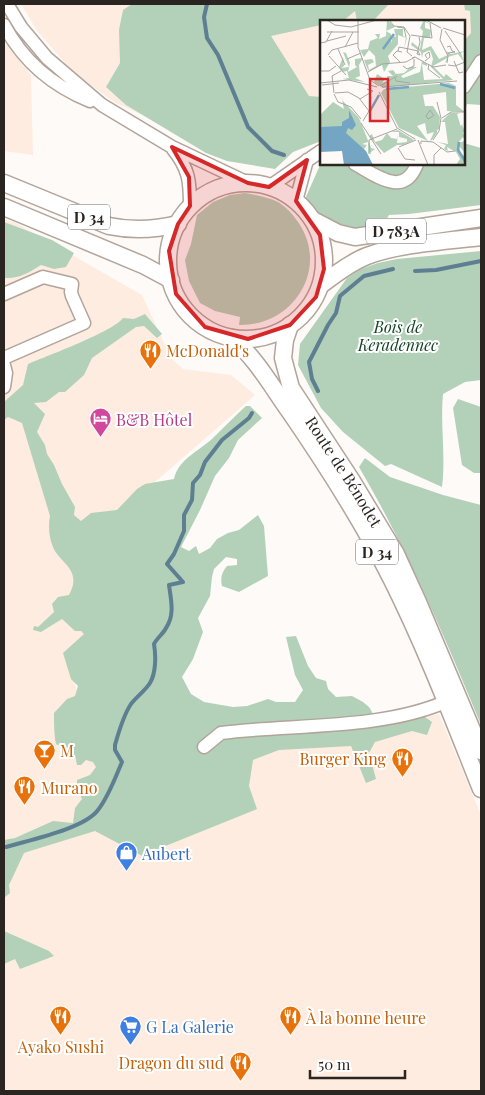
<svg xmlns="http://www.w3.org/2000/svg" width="485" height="1095" viewBox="0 0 485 1095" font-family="'Playfair Display',serif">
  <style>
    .built { fill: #feece0 }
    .green { fill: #b2d1b8 }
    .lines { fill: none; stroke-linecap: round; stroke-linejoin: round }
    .stream { stroke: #5e7f92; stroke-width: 4 }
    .minor-casing { stroke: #b2a49a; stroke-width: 15 }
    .major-casing { stroke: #b2a49a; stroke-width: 19 }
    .minor { stroke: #fff; stroke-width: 12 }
    .major { stroke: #fff; stroke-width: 16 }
    .marked { fill: #d62828; fill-opacity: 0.2; stroke: #d62828; stroke-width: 4; stroke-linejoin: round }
    .labels { text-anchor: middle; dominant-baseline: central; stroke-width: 4; stroke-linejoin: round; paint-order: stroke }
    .shield { fill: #fff; stroke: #6b6664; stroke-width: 1 }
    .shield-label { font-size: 15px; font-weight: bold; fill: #2b2522 }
    .park-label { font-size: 16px; font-style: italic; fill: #104322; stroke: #fff }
    .food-label { font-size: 16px; fill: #c56008; stroke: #fff; text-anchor: start }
    .hotel-label { font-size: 16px; fill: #b23c85; stroke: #fff; text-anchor: start }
    .street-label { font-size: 16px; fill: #2b2522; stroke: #fff }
    .shop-label { font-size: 16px; fill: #366cbe; stroke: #fff; text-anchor: start }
    .inset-river { fill: none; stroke: #74a5c2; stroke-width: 2.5 }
    .inset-road { fill: none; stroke: #a9a5a2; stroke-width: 1 }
    .view { fill: #d62828; fill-opacity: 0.15; stroke: #d62828; stroke-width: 2.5 }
    .inset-edge { fill: none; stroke: #2b2522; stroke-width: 2.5 }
  </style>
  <rect width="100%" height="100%" fill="#fdfaf8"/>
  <path class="built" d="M21,4H481L464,83V21H321V137L214,149L114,102L73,72L38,32Z
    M4,39L8,47L31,75L33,155L4,151Z
    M4,219L16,223L142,295L171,358L183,369L231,375L255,395L147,489L74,683L148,849L246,754L439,714L481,815V1091H4Z"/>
  <path class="green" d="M132,4H389L373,21H357L355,11L343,21H321V25L271,36L309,96L321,97V141L293,152L275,169L227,161L206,153L126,105L106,87L120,63L119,30L123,10Z
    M464,4H481V105L467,104L464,113V41L471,33L470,11L465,10Z
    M464,143L481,148V205L409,214L389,215L384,223L354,228L326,220L313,211L305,199L321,163L464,164Z
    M245,193C256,195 268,197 278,202C284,206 291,212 295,218C332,264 296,326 239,325L240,317L215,311L200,303L189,281L185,260L191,244L197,215L213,202L230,195Z
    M4,222L52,240L74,253L66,267L54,269L41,265C28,273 19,279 4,278Z
    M481,251V380L465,382L443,394C440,425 446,456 442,487L391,464L385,466L343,432L321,408L298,365L300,344L347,278L361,269L378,263L397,259Z
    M145,314L162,334L157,338L144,326L136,327L92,358L84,375L65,392H59L46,402L34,403L45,414L37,432L45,445L47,454L54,465L62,484L75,507L74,515L81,521L91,513L117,510L137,489L145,484L174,479C178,459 201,450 214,437C225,426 235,416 246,406H250L262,418L238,440L229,458L215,476L200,510L181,547L189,551L196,546L199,554L210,548L217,539L228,533L239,530L258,515L264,526L268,576L239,592L222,586C220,578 222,572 227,566L237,565V559L226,557L214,569L212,577L210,596L198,618L203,632L193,659L182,677L191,694L204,702L233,707L247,706L268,699L276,702H295L303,690L295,675L286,637L296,636L308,666L316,678L326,681L328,689L336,697L352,696L363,702L369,707L381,727L425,717L432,722L427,735L412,731L375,742L369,753L376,779L366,783L351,746L279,750L253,760L249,786L257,809L158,849L149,853L146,858L95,831L30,851L24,853L9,885L10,893L4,898V840L15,838L53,821L73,823L75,808L82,799L77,787V780L90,775L96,767L93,762L86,760L81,765H77L75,755L56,744C54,735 54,722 54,713L67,699L75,696L78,686L71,679L63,653L84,634L81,631H75L62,619L41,632L33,630L34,626L38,627L54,612L52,604L58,597L69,595C83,569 60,564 53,547C49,537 48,526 50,516L22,423L8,417L4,420V402L23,385L28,364C47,356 114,331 123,318L134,319Z
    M458,399L481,407V473H474L462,465L453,408Z
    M365,458L390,477L443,495L481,505V725C445,637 407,549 359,467Z
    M4,931L49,951L54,956L20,969L15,959L4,964Z"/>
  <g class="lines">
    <path class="stream" d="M207,4L204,17L207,38L218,55L248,127L272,151L284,155
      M415,271L436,270L481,261
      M318,391L312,379L309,362L328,325L336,313L340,296L364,276L393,269
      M6,847C29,840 84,829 98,810C109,796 115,778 122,762L115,750V745C119,731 123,716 131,704C136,697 145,691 150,683C156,673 156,656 154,644C157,638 163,634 166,628C175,615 171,600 169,585L183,582L167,564L174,554L184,531V515L192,500L193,483L200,475L205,462L222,440L249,418L252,413"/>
    <defs>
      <path id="minor" d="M7,4L21,27L47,58L102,105L172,147L248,183
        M4,25C23,61 53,86 90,101
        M464,87L481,61
        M173,149C189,169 190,181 190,206
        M355,164C377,176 404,198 417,164
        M269,187L321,151
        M296,201L307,160
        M4,294L43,277L72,284L71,292L72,296L84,323L4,358
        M4,365L6,373L4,387
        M204,747L221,733C291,724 380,730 445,702"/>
      <g id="major">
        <path d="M4,183L109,226C133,231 154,230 178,224"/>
        <circle cx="246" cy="261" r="78"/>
        <path d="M4,207L143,265L171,280"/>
        <path d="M313,220L338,233L355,237L481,218"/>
        <path d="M321,285C334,275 351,262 367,256C398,244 447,241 481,237"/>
        <path id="s1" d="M290,325L285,340L283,358L291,388L352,481L396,554L418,602L481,751"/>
        <path d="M232,338C256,358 272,387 290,412C327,466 363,522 392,580C426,648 453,719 481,789"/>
      </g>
    </defs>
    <use href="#minor" class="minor-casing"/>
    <use href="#major" class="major-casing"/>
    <use href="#minor" class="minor"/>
    <use href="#major" class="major"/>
  </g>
  <path class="marked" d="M172,147L248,183L269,187L307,160L296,201L320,235L324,269L316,297L290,325L248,339L205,327L176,294L169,251L178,224L190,206L189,177Z"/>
  <defs>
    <symbol id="restaurant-pin" viewBox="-11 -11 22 30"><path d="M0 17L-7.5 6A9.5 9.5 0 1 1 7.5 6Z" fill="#e8710a" stroke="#fff"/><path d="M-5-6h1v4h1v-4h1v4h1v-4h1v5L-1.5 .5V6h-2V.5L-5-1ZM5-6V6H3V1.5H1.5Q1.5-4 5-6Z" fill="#fff"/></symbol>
    <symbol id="hotel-pin" viewBox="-11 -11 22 30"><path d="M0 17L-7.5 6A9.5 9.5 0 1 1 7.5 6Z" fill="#d1479c" stroke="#fff"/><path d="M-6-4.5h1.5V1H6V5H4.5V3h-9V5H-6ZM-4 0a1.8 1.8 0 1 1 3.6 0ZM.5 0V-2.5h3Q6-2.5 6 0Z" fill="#fff"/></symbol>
    <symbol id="bar-pin" viewBox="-11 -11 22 30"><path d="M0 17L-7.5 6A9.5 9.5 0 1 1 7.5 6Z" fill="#e8710a" stroke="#fff"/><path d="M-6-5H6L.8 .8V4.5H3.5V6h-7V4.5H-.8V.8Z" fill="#fff"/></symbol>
    <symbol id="shop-pin" viewBox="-11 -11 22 30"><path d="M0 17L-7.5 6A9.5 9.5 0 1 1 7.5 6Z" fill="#3f7fe0" stroke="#fff"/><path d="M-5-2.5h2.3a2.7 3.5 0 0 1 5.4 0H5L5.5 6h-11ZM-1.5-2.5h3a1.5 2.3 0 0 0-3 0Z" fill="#fff"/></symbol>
    <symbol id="supermarket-pin" viewBox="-11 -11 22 30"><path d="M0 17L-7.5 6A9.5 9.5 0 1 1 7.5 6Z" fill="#3f7fe0" stroke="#fff"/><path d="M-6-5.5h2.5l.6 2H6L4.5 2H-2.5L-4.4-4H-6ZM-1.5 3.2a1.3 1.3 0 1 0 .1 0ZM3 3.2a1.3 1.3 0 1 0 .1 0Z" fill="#fff"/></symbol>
  </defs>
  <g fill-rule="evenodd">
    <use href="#restaurant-pin" x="138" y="338" width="25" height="34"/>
    <use href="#hotel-pin" x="88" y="406" width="25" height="34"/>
    <use href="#bar-pin" x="32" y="738" width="25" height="34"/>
    <use href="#restaurant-pin" x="390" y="746" width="25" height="34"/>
    <use href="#restaurant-pin" x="12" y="774" width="25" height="34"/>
    <use href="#shop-pin" x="114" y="840" width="25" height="34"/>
    <use href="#restaurant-pin" x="48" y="1004" width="25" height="34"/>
    <use href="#restaurant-pin" x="278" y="1004" width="25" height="34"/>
    <use href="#supermarket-pin" x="118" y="1014" width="25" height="34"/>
    <use href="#restaurant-pin" x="228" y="1050" width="25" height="34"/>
  </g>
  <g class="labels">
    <g class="shield">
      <rect x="68" y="204.5" width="42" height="25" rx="4"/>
      <rect x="366" y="218.5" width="60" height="25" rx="4"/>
      <rect x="356" y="539.5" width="42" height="25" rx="4"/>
    </g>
    <g class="shield-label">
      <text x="89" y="217">D 34</text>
      <text x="396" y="231">D 783A</text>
      <text x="377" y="552">D 34</text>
    </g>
    <g class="park-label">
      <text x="398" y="326">Bois de<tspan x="398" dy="18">Keradennec</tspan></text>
    </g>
    <g class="food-label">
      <text x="166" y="350">McDonald's</text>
      <text x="60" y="750">M</text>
      <text x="386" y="758" text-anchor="end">Burger King</text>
      <text x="41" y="787">Murano</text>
      <text x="306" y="1017">À la bonne heure</text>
      <text x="61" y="1046" text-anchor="middle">Ayako Sushi</text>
      <text x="224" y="1062" text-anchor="end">Dragon du sud</text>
    </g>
    <g class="hotel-label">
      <text x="116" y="419">B&amp;B Hôtel</text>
    </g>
    <g class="street-label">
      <text stroke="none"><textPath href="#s1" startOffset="164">Route de Bénodet</textPath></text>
    </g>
    <g class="shop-label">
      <text x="142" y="853">Aubert</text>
      <text x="146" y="1026">G La Galerie</text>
    </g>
  </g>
  <g transform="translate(320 20)">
    <rect width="145" height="145" fill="#fdfaf8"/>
    <path d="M67,0L75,7L66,11L71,14V23L73,16L76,17L74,9H83V16L87,18L85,25L84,28L86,18L78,15V24L68,36L70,42L64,52L62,45L50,51L48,50L44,40L52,39L54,42L48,45L49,50L56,46L55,36L49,30L44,37L40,30L48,29L50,21L58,18L55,14H60L59,19L66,16ZM104,0L110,4L105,2V8L111,10L110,18H104L102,30L111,26L119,39L128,35L126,31L131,34L145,31L141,33L144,42L138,34L128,37L127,41L125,43L127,38L113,46L124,57L126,54L133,60L63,68L54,62L57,54L65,59L62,63L67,61V56H73L68,51L73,50L76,54L84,53L91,47H97L81,56L83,58L100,52L102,41L96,37L107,44V46L102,44L104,60L123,59L111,47L113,39L110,30L103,33L102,38L101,32L91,25L92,22L100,29L103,11L100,8ZM23,32L26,33L30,43L28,52L37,47L31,41L35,45V39L43,38L39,45L40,56L35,58L45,62L22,59L29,58L27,51L22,52L19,47L23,37L24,46L21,48L29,47ZM129,63L136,66V85L145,92L127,91L126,72L103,75L105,86H113L120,97L119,109L117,110V113L112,120L110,121L114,112L107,114L105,103L97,106L108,121L79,108L61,73L64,69ZM22,80L39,98L51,128L55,129L48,134V122L42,124L47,125L44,129L53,145L35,133L0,125L1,94L13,82L24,89ZM130,93H140L137,94L141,107V105L145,104L142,105L145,112L142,113L145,114V120L143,117L138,123L145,121V133L138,125L142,136L145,135V145H136L140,139L136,132L127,127L128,131L124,129L126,125L117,122L128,124L125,102H121ZM78,110L94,120L83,125H77L64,133L49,116L52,114L55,122L62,120L67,113L71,118L77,119L78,113L77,123L87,122V119L79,117V112H71Z" fill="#b2d1b8"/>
    <path d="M29,90L36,105L32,110L28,108L26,113L46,131L53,145H24L22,131L0,132V107L22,106V102L29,98Z" fill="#74a5c2"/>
    <path class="inset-river" d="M63,29L74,14M120,64L135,68M66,69L89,67M50,91L59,75M139,122L138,130L145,141"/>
    <path class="inset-road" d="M7,0L15,5L31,7L57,0M69,0L74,6L84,7L90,16M106,0L121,8M38,1V27L50,60L59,66M77,7L84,8L86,17M123,8L145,15M122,9L120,20L128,36L127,43M125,11L140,33M7,12H39M91,15L112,18L110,3M90,16L87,32L92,36M7,21L26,16M0,23L6,22L12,11M25,27L33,12M127,27L130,26L132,31L135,32L128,33M18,29L25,45M78,31L79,27L89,29L98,31L100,35L97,34L98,31V30L100,22L99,17M8,35L12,30L38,23M9,36L26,55M95,37L113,47L126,45M27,39L41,33M105,41L110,37L109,32L105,35L107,38M134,41L139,53L143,52M80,42L73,35L77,31L82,32M109,44L108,49L120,58M128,45L135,46L145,42M83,46L87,49L94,46V39M0,51H9L16,46M48,52L62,44L86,42L95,37L92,38M75,58L76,61L90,63M0,63L29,60L57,67M2,65L19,63M60,66L77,56M62,67L137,61M59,72L77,108L95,119M14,73L12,56L21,51M15,73L28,72L39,78L49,91L43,101M14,74L18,82L31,87L41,99M40,79L53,71L47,69M117,82L121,98M113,96L108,99L106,96L110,90L114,96M122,98L131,92H145M41,103L61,134M98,120L108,145M113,120L119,111L121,98M113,122L127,132L135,131M101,124V121L113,122M79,127L96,120M78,128L85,139L95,140M50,134L49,120L77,109M114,145V135L121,128"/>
    <path class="view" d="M50,59H68V101H50Z"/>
    <rect width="145" height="145" class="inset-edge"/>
  </g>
  <rect width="485" height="1095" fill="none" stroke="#2b2522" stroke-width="10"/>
  <path d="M310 1070v8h95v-8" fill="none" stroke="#2b2522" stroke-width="2.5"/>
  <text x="318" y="1070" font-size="15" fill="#2b2522" stroke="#ffffff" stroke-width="4" paint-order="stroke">50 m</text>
</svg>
